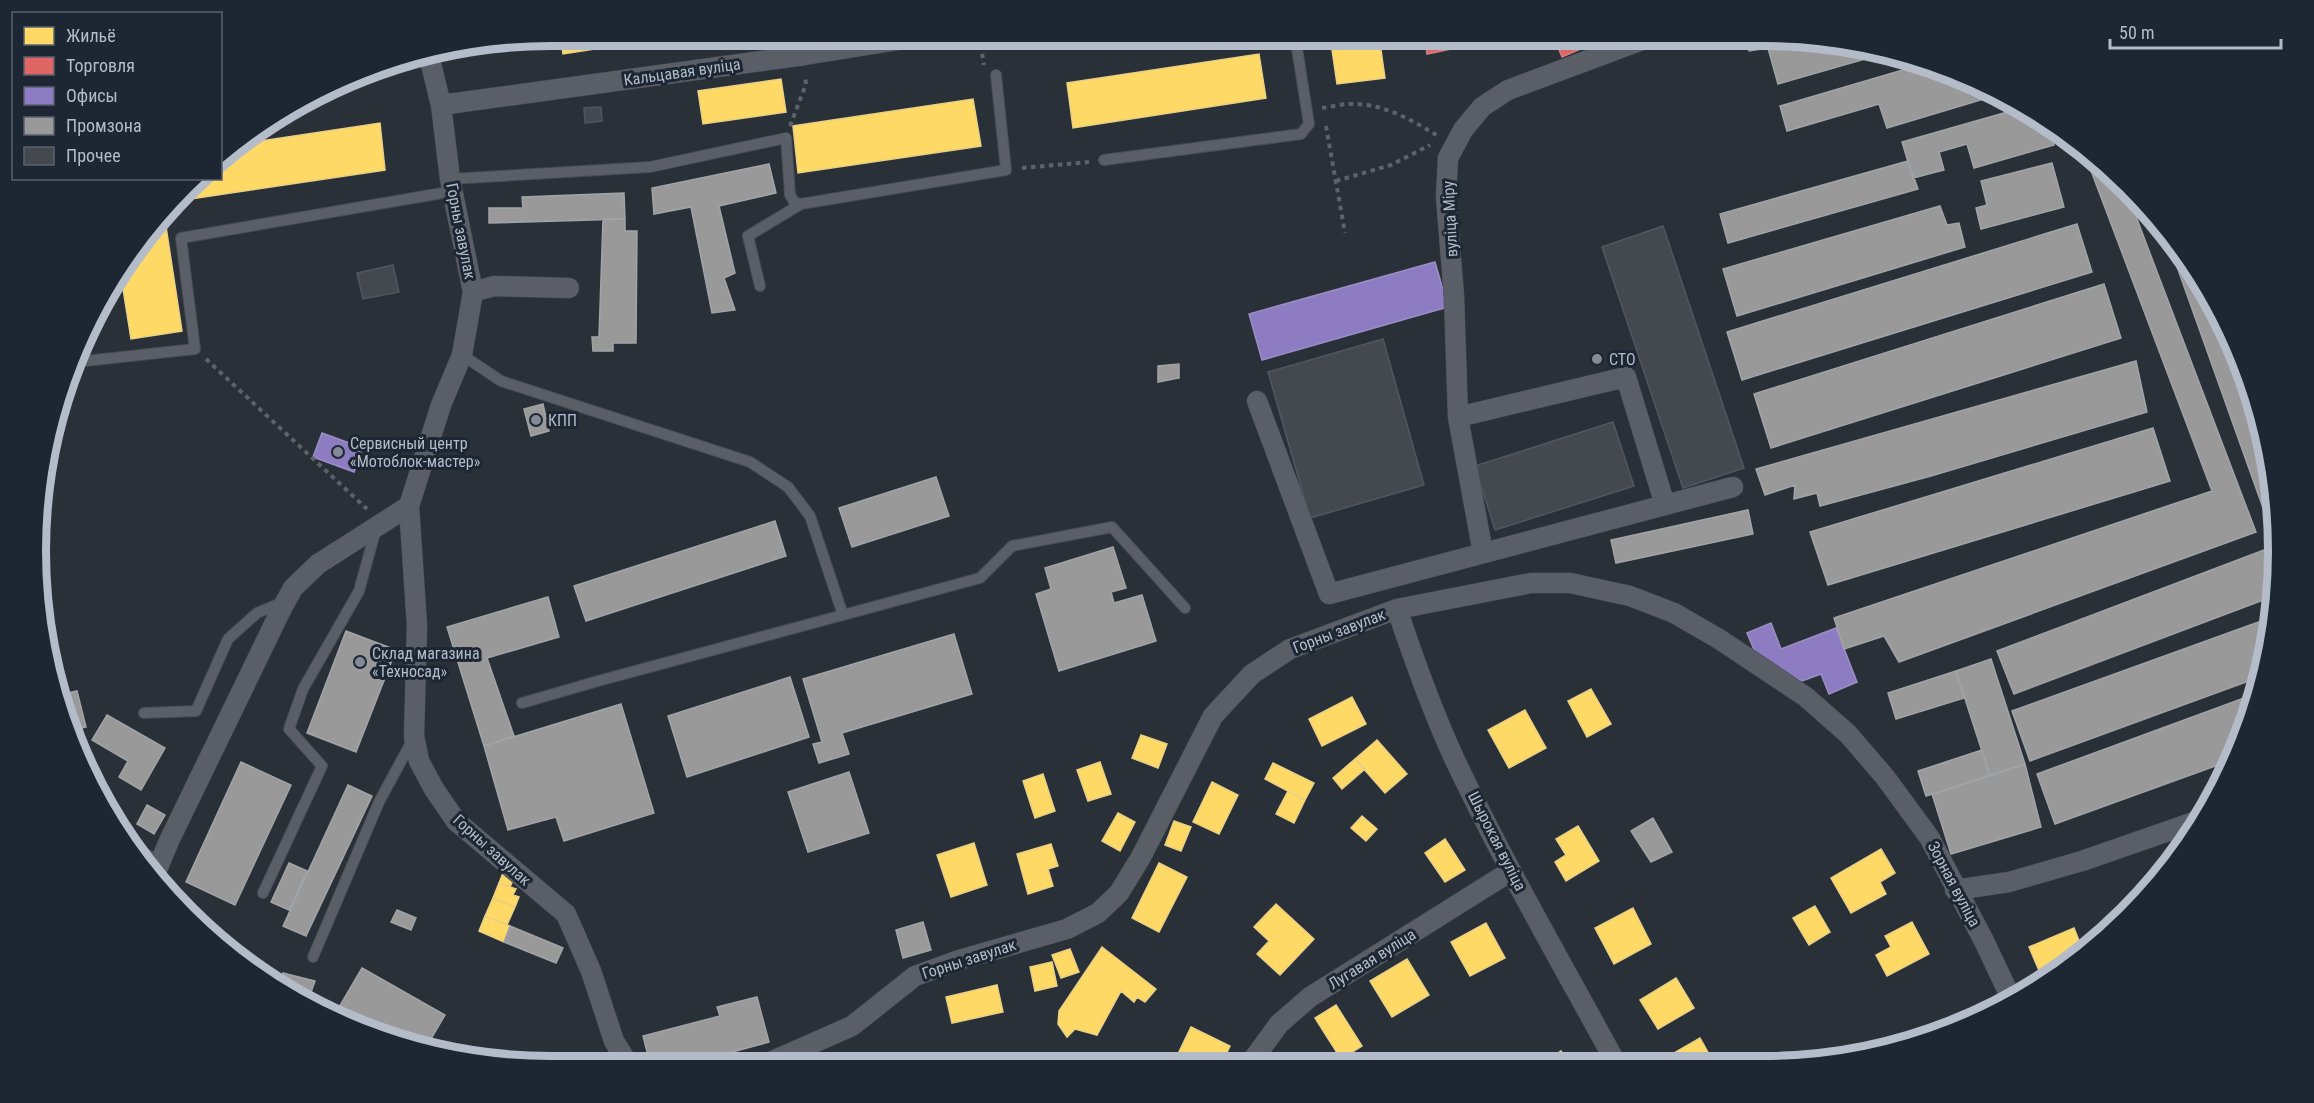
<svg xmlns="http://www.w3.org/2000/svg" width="2314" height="1103" viewBox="0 0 2314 1103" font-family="'Roboto Condensed',sans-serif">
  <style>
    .homes { fill: #ffd966; stroke: #e8d084; stroke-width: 1.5 }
    .shops { fill: #e06666; stroke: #d38084; stroke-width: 1.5 }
    .offices { fill: #8e7cc3; stroke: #998fc5; stroke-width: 1.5 }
    .industry { fill: #999; stroke: #a1a4a7; stroke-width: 1.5 }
    .building { fill: #444950; stroke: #52575f; stroke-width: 1.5 }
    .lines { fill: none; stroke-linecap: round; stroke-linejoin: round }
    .service-casing { stroke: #484c53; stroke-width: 12 }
    .minor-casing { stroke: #484c53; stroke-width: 21 }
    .path { stroke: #5d636a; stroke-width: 4; stroke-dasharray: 4.5 4.5; stroke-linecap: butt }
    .service { stroke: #5a5e66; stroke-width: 10 }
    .minor { stroke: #5a5e66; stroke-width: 20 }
    .poi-dot { fill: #848b96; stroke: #1d2633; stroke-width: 2 }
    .labels { text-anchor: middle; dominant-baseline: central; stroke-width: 6; stroke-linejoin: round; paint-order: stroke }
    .street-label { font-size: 16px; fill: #b4bcc9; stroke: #1d2633 }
    .poi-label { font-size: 16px; fill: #b4bcc9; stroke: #1d2633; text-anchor: start }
    .rim { fill: none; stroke: #b4bcc9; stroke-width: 8 }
  </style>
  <rect width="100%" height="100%" fill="#2a3038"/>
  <path class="homes" d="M560,36H673V37L563,54Z
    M1330,36H1379L1385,78L1337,84Z
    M1259,54L1266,98L1073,128L1067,83Z
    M781,79L786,112L703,124L698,91Z
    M973,99L981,146L798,173L793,126Z
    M380,123L385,170L184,200L204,178H220V161L235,145Z
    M165,220L182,331L131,339L120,270Z
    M1591,689L1611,724L1587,737L1568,701Z
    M1352,697L1366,724L1322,746L1309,719Z
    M1525,710L1546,748L1509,768L1488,730Z
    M1141,735L1167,744L1158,768L1132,758Z
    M1377,740L1407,774L1385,793L1355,759Z
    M1355,759L1365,769L1342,789L1333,778Z
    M1100,762L1111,794L1088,801L1077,770Z
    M1273,763L1314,783L1305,800L1265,779Z
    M1043,774L1055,811L1035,818L1023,781Z
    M1212,782L1238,795L1219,834L1193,822Z
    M1288,791L1305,800L1294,823L1276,814Z
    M1118,813L1135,822L1120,851L1102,841Z
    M1362,816L1377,829L1366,841L1351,828Z
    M1174,821L1191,827L1181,851L1165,845Z
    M1578,826L1599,861L1566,881L1555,862L1566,855L1556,839Z
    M1445,839L1465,870L1445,882L1425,853Z
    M974,843L987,885L951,897L937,855Z
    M1051,844L1058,866L1048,869L1053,886L1028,894L1017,854Z
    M2184,844L2172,864L2168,848Z
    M1881,849L1895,873L1880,882L1886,894L1851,913L1831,878Z
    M1159,863L1187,877L1159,932L1132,918Z
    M503,873L514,878L510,887L499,883Z
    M499,883L516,889L513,895L519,897L515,907L493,898Z
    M493,898L515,907L507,925L485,916Z
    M1276,904L1314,939L1280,975L1257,954L1269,941L1254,927Z
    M1815,906L1830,932L1809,945L1793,918Z
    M1633,908L1651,944L1614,964L1595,928Z
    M485,916L510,926L504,942L479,931Z
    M1912,922L1929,954L1887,976L1876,955L1891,947L1885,936Z
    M1486,923L1505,958L1470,976L1451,942Z
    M2074,928L2084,953L2077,960L2043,980L2029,947Z
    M1102,947L1156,989L1145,1002L1137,997L1134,1002L1121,991L1097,1035L1075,1029L1067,1037L1058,1024L1059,1011Z
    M1070,949L1079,972L1061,978L1052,955Z
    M1407,959L1429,995L1392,1017L1370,981Z
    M1052,962L1057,986L1035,991L1030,967Z
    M1676,978L1694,1008L1658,1029L1640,1000Z
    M997,985L1003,1012L952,1023L946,997Z
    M1336,1005L1362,1046L1341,1059L1315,1018Z
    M1191,1027L1230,1046L1221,1065H1195L1177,1056Z
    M1700,1038L1714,1063H1670L1667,1057Z
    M1561,1051L1569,1063L1541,1064Z
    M1155,1057L1172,1065H1142L1144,1060L1152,1064Z"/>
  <path class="shops" d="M1425,36H1493L1494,40L1427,54Z
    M1565,36H1589L1592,44L1562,57L1555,40Z"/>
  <path class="offices" d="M1435,262L1448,307L1262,360L1249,314Z
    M322,433L363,448L354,472L313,457Z
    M1771,623L1781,649L1836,628L1857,682L1829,694L1821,674L1802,681L1757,657L1747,633Z"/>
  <path class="industry" d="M1743,36H1760L1762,40L1772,37L1863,46L1886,53L1778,84L1768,48L1749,51Z
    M1923,64L1960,75L1997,95L1887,128L1879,104L1787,131L1780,106Z
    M2021,108L2048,122L2054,145L1974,168L1967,144L1939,152L1944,170L1913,178L1902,142Z
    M2084,152L2124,185L2256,532L1899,662L1884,636L1844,649L1834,618L2212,491Z
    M1908,161L1918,189L1728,243L1720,214Z
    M2052,163L2064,207L1981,229L1976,208L1987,205L1981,181Z
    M769,164L776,193L719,206L735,273L724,278L735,310L712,313L691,207L654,214L652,188Z
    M624,193L625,219L489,223V208H523L522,197Z
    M1940,206L1947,225L1959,223L1965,247L1737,316L1723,269Z
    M603,219H625V231H637L636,343H613V351H593L592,337H599Z
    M2077,224L2092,272L1742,380L1727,332Z
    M2165,233L2191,265L2239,355L2268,451L2276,532L2272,533Z
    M2104,284L2121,338L1771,448L1754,394Z
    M2136,361L2147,412L1931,476L1820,506L1817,493L1794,499L1795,485L1765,495L1756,469Z
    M1179,364V378L1158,382V366Z
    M543,404L549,431L531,436L524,409Z
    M2153,428L2170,481L1828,585L1810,532Z
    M936,477L949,516L852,547L839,508Z
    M1748,510L1753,534L1616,563L1611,540Z
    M775,521L786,556L586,621L574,586Z
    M1113,547L1126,588L1111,592L1114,603L1142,595L1156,641L1059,671L1036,594L1051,589L1045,568Z
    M2264,550L2275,579L2274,596L2014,694L1997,651Z
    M548,597L559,637L487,658L514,736L484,746L447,627Z
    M2272,617L2268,652L2260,677L2030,761L2012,711Z
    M346,631L396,650L356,752L307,733Z
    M954,634L972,694L842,733L849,754L819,763L813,744L822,742L803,679Z
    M1991,659L2025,764L1990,776L1956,671Z
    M1956,671L1964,698L1896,719L1888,693Z
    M790,677L809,737L687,777L668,716Z
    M77,691L86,727L74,730L63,694Z
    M2255,694L2239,749L2232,760L2055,824L2037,774Z
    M621,704L654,813L564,841L556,817L508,830L484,746Z
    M107,715L165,748L141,790L119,777L128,761L92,740Z
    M1982,750L1990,776L1926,796L1918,771Z
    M241,762L291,785L235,905L186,882Z
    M2025,764L2041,827L1951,854L1932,794Z
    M849,772L869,833L808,852L788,792Z
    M348,785L372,796L306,936L283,926Z
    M147,805L165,815L154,834L137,824Z
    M1653,818L1672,852L1651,862L1631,831Z
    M289,863L307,871L289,910L271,902Z
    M397,910L416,918L411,930L391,922Z
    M923,922L931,950L903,958L896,930Z
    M510,926L563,948L556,963L504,942Z
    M362,968L445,1015L425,1049L366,1031L335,1014Z
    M283,973L315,981L309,998L281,982Z
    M757,997L769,1042L677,1067H651L643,1036L720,1016L717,1007Z"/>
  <path class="building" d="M601,107L602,121L585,123L584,108Z
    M1663,226L1744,468L1683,488L1602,247Z
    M393,265L399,292L363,299L357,273Z
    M1383,339L1424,485L1310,518L1268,372Z
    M1613,422L1634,486L1495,530L1475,466Z"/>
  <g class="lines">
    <defs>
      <path id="service" d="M1104,160L1301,134L1309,124L1295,36
        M450,179L650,167L786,138L790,195L795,203L801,204L1006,170L996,75
        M760,286L748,236L801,204
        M82,341L85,361L195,349L181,238L454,191
        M462,355L501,381L750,462L788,487L810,516L843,615L980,578L1012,546L1112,527L1185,608
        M522,703L598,681L843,615
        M144,713L196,711L228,639L257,613L283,602
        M130,845L160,862
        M263,893L322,766L289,729L303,689L359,591L376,529
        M313,957L379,802L413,739"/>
      <path id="minor" d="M429,56L441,105L450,179L473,292L462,355L441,405L409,506L417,626L414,736L419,761L434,789L456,821L566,914L591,971L614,1041L630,1067
        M441,105L805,55L923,36
        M473,292L494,286L569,288
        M1257,401L1329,594L1733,487
        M1458,417L1454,296L1446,197L1448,158L1463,130L1482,107L1508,90L1653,36
        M1483,553L1458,417L1626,377L1665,505
        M1397,609C1414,660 1432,710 1454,758C1503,862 1561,962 1616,1063
        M154,877L169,841L281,610L293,588L318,564L409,506
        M1955,890L2009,882L2082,861L2197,821
        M1249,1065L1279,1024L1310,997L1511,871
        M761,1066L852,1026L915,976L959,960L1067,929L1098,913L1119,893L1141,857L1213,716L1252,674L1290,649L1397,609L1531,583H1570L1630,596L1674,613L1719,639L1806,697L1848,734L1885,777L1929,837L1983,939L2011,998"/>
    </defs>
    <use href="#service" class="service-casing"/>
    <use href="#minor" class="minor-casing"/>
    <path class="path" d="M979,36L984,65
      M1322,108C1331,107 1341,104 1350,104C1383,103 1412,120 1438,136
      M790,126L806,84L805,76
      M1326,126L1345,233
      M1022,168L1089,162
      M1336,181L1391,165L1430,145
      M206,359L367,509"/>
    <use href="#service" class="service"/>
    <use href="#minor" class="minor"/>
  </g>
  <g class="poi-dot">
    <circle cx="1597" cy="359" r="6"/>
    <circle cx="536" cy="420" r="6"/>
    <circle cx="338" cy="452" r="6"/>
    <circle cx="360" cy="662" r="6"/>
  </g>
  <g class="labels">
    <g class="street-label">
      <text transform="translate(682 72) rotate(-8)">Кальцавая вуліца</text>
      <text transform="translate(1450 219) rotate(-93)">вуліца Міру</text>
      <text transform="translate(461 231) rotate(79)">Горны завулак</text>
      <text transform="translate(1339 631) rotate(-21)">Горны завулак</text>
      <text transform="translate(1497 841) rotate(63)">Шырокая вуліца</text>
      <text transform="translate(492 850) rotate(42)">Горны завулак</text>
      <text transform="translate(1954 884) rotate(62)">Зорная вуліца</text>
      <text transform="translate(969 959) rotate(-18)">Горны завулак</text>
      <text transform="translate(1372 959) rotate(-32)">Лугавая вуліца</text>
    </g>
    <g class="poi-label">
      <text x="1609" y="359">СТО</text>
      <text x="548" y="420">КПП</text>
      <text x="350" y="443">Сервисный центр<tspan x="350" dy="18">«Мотоблок-мастер»</tspan></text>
      <text x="372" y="653">Склад магазина<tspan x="372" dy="18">«Техносад»</tspan></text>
    </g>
  </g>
  <path d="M0 0H2314V1103H0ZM551 46H1763A505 505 0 0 1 2268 551V551A505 505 0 0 1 1763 1056H551A505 505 0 0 1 46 551V551A505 505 0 0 1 551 46Z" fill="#1d2633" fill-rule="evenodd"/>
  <path class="rim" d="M551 46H1763A505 505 0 0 1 2268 551V551A505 505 0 0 1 1763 1056H551A505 505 0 0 1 46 551V551A505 505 0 0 1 551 46Z"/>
  <rect x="12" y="12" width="210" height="168" fill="#1d2633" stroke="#59626f" stroke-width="1.5"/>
  <rect x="24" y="27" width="30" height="18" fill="#ffd966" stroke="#59626f" stroke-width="1.5"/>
  <text x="66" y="42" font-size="18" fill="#b4bcc9">Жильё</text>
  <rect x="24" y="57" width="30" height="18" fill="#e06666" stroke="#59626f" stroke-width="1.5"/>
  <text x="66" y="72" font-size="18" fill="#b4bcc9">Торговля</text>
  <rect x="24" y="87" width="30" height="18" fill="#8e7cc3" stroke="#59626f" stroke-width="1.5"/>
  <text x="66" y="102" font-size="18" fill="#b4bcc9">Офисы</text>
  <rect x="24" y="117" width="30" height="18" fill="#999999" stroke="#59626f" stroke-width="1.5"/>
  <text x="66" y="132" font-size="18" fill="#b4bcc9">Промзона</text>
  <rect x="24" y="147" width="30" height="18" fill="#444950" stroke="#59626f" stroke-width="1.5"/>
  <text x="66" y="162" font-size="18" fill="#b4bcc9">Прочее</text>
  <path d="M2110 39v9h171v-9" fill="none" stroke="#b4bcc9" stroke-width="3"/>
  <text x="2119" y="39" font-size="18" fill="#b4bcc9" stroke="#1d2633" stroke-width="4.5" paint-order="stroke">50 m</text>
</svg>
